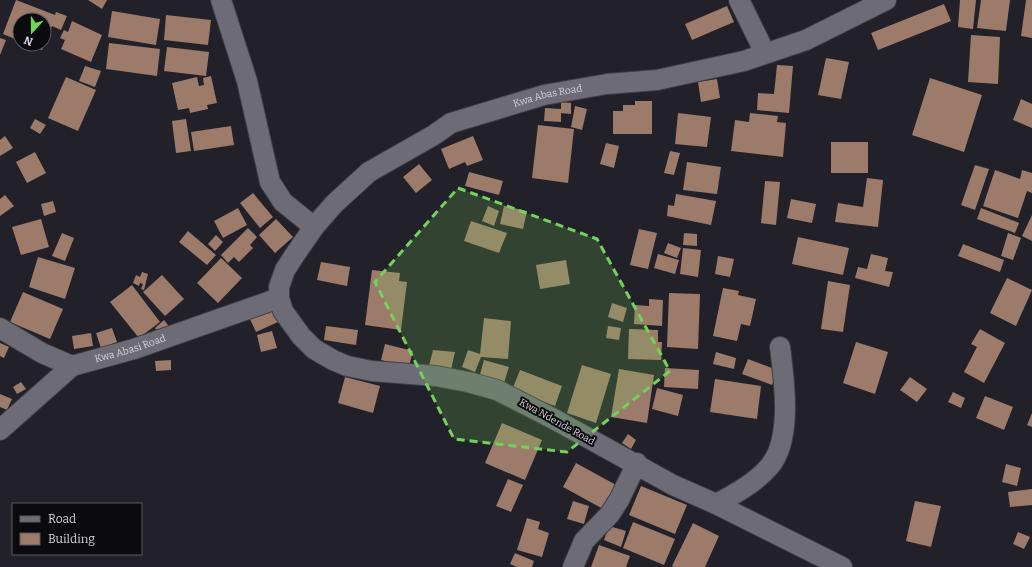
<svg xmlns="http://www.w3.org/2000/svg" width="1032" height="567" viewBox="0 0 1032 567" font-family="Bitter,serif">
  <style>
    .building { fill: #9d7b6b }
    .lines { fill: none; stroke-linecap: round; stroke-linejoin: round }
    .minor-casing { stroke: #403d45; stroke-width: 22 }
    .minor { stroke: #6d6b75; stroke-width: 20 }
    .marked { fill: #74d25b; fill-opacity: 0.2; stroke: #74d25b; stroke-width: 3; stroke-dasharray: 8 5; stroke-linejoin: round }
    .labels { text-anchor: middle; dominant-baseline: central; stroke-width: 4; stroke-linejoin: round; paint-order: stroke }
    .street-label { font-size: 10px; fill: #d4d2d8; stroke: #0b0a0e }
  </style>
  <rect width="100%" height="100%" fill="#222028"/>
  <path class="building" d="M16,0L55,15L56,12L67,16L61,30L52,26L42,50L28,44H44V20H20V41L3,34Z
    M88,0H107L102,9Z
    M960,0H976L973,29L958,27Z
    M981,0H1010L1006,31L977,28Z
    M1026,0H1032V38L1021,36Z
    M944,4L951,21L878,50L871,33Z
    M727,6L734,22L692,40L685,24Z
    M112,11L160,19L156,45L108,37Z
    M166,15L211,20L208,45L164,40Z
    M72,21L102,35L91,62L61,49L65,40L60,38L64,30L68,32Z
    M971,35L1000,37L998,84L968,82Z
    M0,38L6,40L0,55Z
    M109,43L160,49L157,76L106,69Z
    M167,47L209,52L206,76L164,71Z
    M826,58L849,62L841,99L818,95Z
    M777,65L793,66L789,113L757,110L758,93L774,94Z
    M85,66L101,71L95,87L79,81Z
    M211,76L217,103L207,105L208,109L190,113L189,108L178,110L172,83L197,77L199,86L204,85L203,78Z
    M66,77L96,90L78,131L48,118Z
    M930,78L982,95L964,152L912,135Z
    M717,79L720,98L701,102L698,82Z
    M1021,99L1032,104V128L1013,120Z
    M635,101H652V134H613V111H623V105H635Z
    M561,102L571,103V114L561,113V122L544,121L545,108L561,109Z
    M575,106L587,109L582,130L571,127Z
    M678,113L711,117L707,147L675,144Z
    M750,113L778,116L777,122L786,123L783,157L731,151L735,120L749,122Z
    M35,119L46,125L40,134L30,128Z
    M186,119L191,151L176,153L172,121Z
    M538,125L574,129L568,183L532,178Z
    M231,126L234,145L194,151L191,132Z
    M5,136L13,148L0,156V140Z
    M473,136L483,160L467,166L465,162L449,169L441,149Z
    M831,142H868V173H831Z
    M606,143L619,146L614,168L600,164Z
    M670,151L680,153L674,175L664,173Z
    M35,152L46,173L27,183L16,162Z
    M687,162L721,167L717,194L683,190Z
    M419,164L432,180L416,193L403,177Z
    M975,165L989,169L975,210L961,205Z
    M995,170L1020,179L1022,170L1032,173V193L1027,191L1018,218L983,206Z
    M469,172L503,181L499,195L465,186Z
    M867,178L883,180L878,227L835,222L838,203L863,207Z
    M765,181L780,182L776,225L761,223Z
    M253,193L273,217L260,228L240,203Z
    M676,194L716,201L711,225L667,216L668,205L674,206Z
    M5,195L14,206L0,216V199Z
    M791,199L816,204L812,223L787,218Z
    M53,201L56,212L44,216L41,204Z
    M488,206L499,211L494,226L482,221Z
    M504,206L527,211L523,229L500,224Z
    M238,208L247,225L223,238L214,221Z
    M981,208L1019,223L1015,233L977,219Z
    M1032,215V241L1022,236Z
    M41,219L49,247L21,255L12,227Z
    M276,219L293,237L275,253L259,235Z
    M471,221L507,233L499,253L464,241Z
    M248,228L257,237L250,245L253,248L239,262L234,257L228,263L221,255Z
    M639,229L657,233L648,269L630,265Z
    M188,231L216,255L207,265L179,242Z
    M62,233L74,238L65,261L52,256Z
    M684,233L697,234V246L683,245Z
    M1008,233L1021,238L1013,260L1001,256Z
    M216,235L223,242L215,251L208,244Z
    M798,237L849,248L843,275L792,264Z
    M668,243L681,248L677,258L664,253Z
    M963,244L1004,260L1000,272L958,256Z
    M683,248L701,250L698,277L680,274Z
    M658,254L679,260L675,274L654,268Z
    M871,254L888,258L885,271L893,272L889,287L855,278L858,267L867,269Z
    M718,256L734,259L730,277L715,274Z
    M38,257L75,268L65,299L29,287Z
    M221,258L242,278L218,303L197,283Z
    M566,260L570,284L540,289L536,265Z
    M321,262L350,267L347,286L317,280Z
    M372,270L400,273L399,281L407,282L401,330L365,325Z
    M142,272L148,274L144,290L141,289L143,284L140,283L139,286L133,283L136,275L140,277Z
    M162,275L184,299L165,316L143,292Z
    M1007,278L1032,290L1016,326L990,313Z
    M828,281L850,285L843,332L821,329Z
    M132,285L160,322L139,338L110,302Z
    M723,288L739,291L738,295L756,299L750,326L741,324L737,341L713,336Z
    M23,292L63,309L50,339L10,322Z
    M669,293L700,294L698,349L667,347Z
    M649,299L663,300L662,326L634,324L635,305L649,306Z
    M612,303L627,308L623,322L608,317Z
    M271,307L278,322L256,332L249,317Z
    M484,318L511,321L508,359L481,357L475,372L462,367L468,350L480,354Z
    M164,320L172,330L162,337L155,328Z
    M326,326L358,330L356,345L324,340Z
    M608,326L621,328L619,340L606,338Z
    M112,328L117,342L101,348L96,333Z
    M629,329L658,330V342H662L661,360L628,359Z
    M980,329L1005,343L984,383L964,372L977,347L971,344Z
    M272,331L277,348L261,352L257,335Z
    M91,333L93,346L74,349L72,336Z
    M856,342L888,352L875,394L843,383Z
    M0,343L9,347L4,358L0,356Z
    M385,344L413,351L409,367L381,360Z
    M433,350L455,352L451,370L429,366Z
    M716,352L736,358L734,369L713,364Z
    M748,359L777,370L772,385L742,374Z
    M171,360V370L156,371L155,361Z
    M484,360L509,367L503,386L479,378Z
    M582,365L611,374L596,423L567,413Z
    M665,368L699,370L698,389L664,387Z
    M619,369L654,375L647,423L611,417Z
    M520,370L562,386L555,406L512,390Z
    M345,377L380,386L373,413L338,403Z
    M910,377L927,389L917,402L900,390Z
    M715,379L761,386L757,419L710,412Z
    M21,382L26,389L17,394L13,387Z
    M657,388L683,395L678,416L652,409Z
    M953,392L965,398L961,408L948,402Z
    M0,394L12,399L7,410L0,407Z
    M985,396L1013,407L1004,430L976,418Z
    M1032,413V427L1027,425Z
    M502,423L542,440L525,480L485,463Z
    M628,434L636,440L631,449L622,443Z
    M576,463L618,486L605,510L563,487Z
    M1006,464L1021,468L1017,486L1002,482Z
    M508,479L523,485L511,512L496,506Z
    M641,486L687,505L675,534L629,515Z
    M1032,489V505L1010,507L1008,492Z
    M573,501L589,506L584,524L567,519Z
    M915,501L941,506L931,547L906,541Z
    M527,518L540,522L538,529L549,533L542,557L517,550Z
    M633,522L675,539L664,565L623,548Z
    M693,523L719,536L705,567H674L672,566Z
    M609,526L626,531L621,547L604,540Z
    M1018,532L1030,537L1024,549L1013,544Z
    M599,545L630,556L626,567H591Z
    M515,553L534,561L532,567H517L510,564Z"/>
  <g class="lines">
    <defs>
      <g id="minor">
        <path d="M221,0L247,81L270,182L283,202L314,227"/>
        <path d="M739,0L765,53"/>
        <path d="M0,328L42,353L72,366"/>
        <path id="s1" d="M0,430L72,366L134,349L279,298"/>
        <path d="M716,504C735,494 755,483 769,467C793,440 784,380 780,347"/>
        <path d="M573,567L584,541L610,514L619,500L637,463"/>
        <path id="s2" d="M842,567L716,504L673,485L552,418L497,390L468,382L436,376L372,371L347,366L333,360L314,349L301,336L283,311L279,298V287L285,270L294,256L314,227L334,204L369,172L434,135L451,123L544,95L607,84L657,80L744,61L806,40L886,0"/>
      </g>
    </defs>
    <use href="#minor" class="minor-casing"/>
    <use href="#minor" class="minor"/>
  </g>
  <path class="marked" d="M458,188L597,239L670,371L567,452L454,439L375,282Z"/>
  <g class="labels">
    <g class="street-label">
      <text stroke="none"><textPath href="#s2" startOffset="995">Kwa Abas Road</textPath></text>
      <text stroke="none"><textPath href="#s1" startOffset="157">Kwa Abasi Road</textPath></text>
      <text transform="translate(557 422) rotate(29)">Kwa Ndende Road</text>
    </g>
  </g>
  <rect x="12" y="503" width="130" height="52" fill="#0b0a0e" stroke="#5b5a5f"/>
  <rect x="20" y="516" width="20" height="6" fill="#6d6b75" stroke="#5b5a5f"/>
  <text x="48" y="523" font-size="12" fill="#d4d2d8">Road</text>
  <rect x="20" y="533" width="20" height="12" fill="#9d7b6b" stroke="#5b5a5f"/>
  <text x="48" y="543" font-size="12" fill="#d4d2d8">Building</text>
  <g transform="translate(32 32) rotate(201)"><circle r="19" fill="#0b0a0e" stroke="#5b5a5f"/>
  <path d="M0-3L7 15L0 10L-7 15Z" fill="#74d25b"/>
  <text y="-6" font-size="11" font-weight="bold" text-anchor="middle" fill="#d4d2d8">N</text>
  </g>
</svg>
